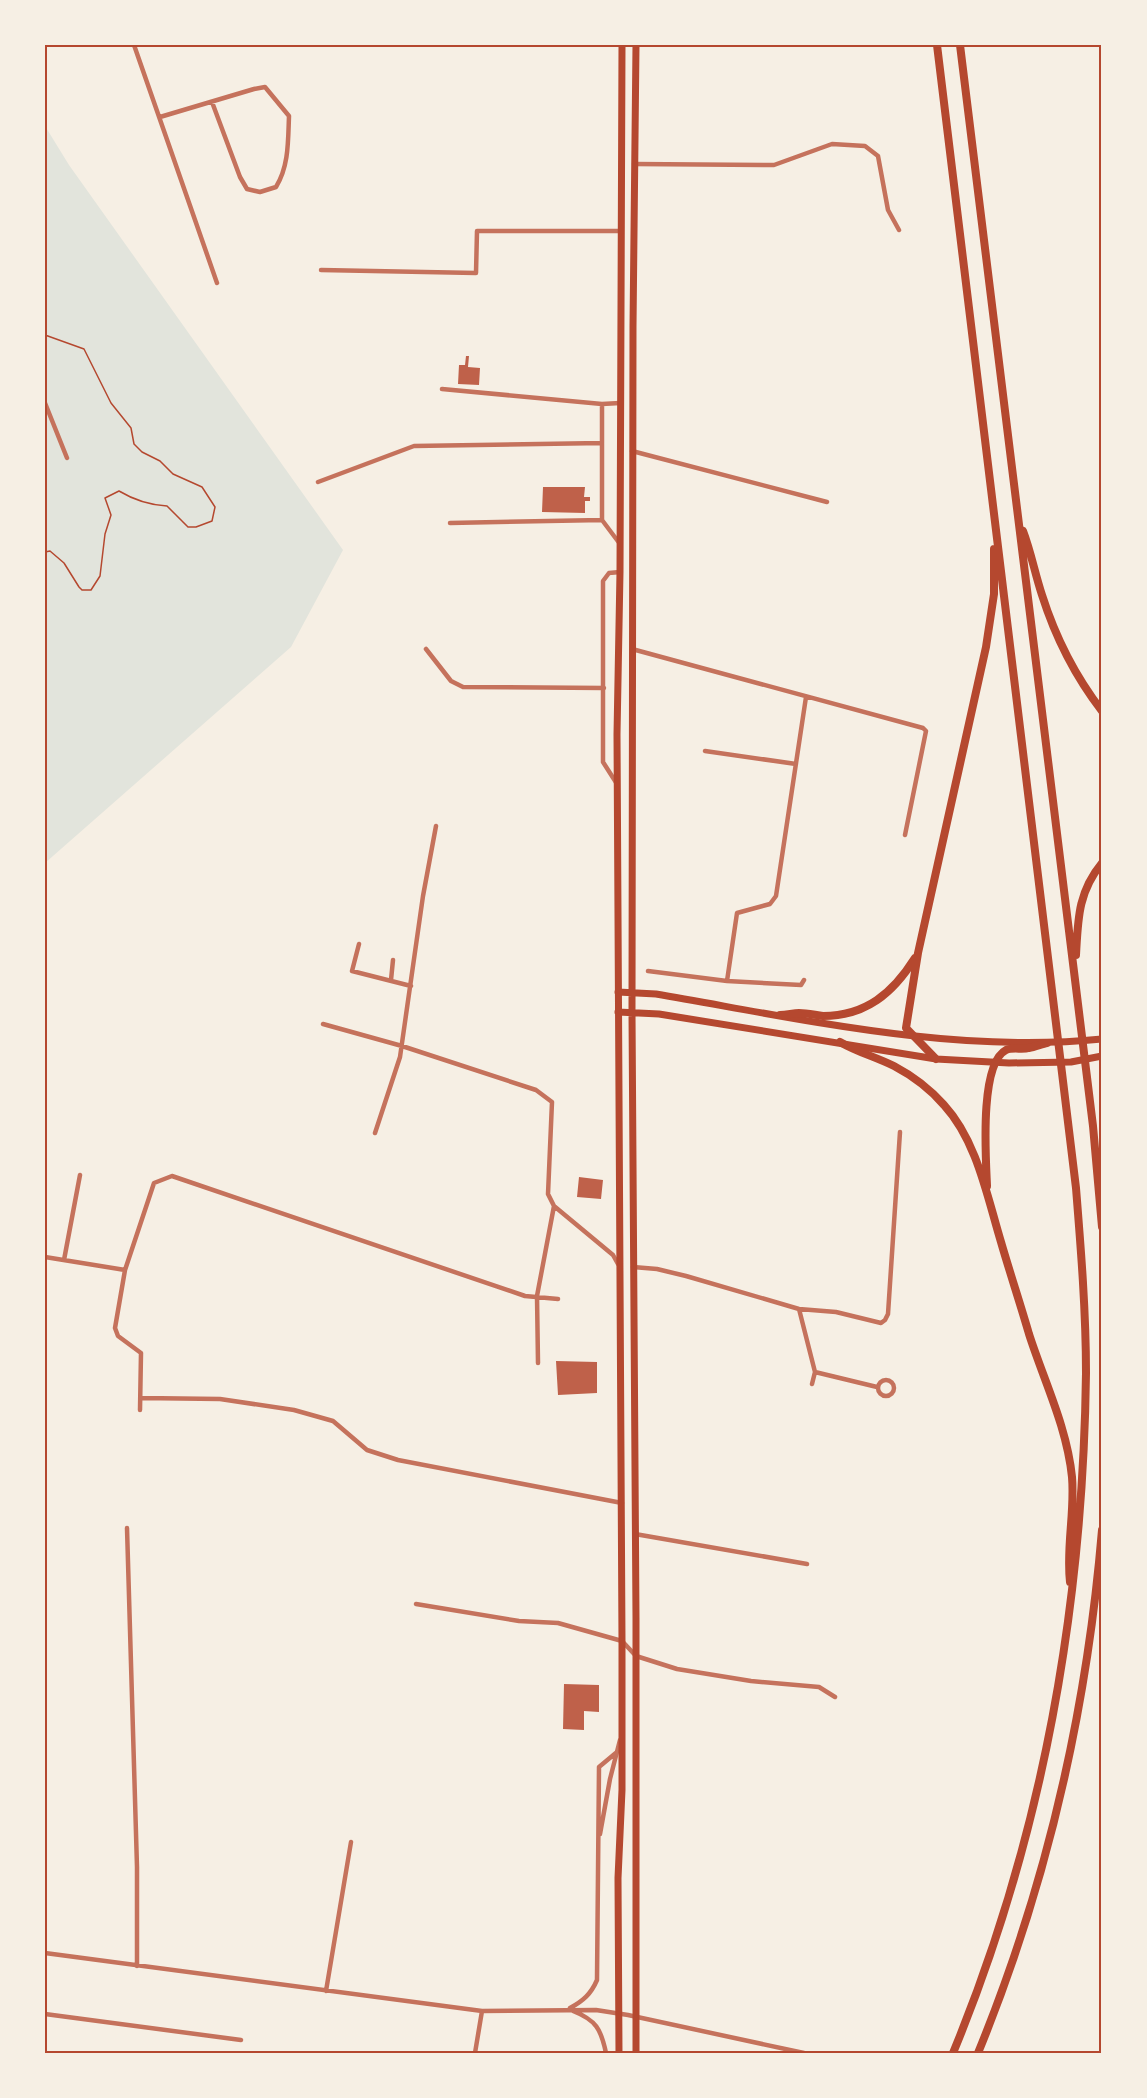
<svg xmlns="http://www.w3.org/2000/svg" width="1147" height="2098" viewBox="0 0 1147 2098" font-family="'Noto Sans',sans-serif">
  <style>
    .green { fill: #e2e4dc }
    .building { fill: #bf614a }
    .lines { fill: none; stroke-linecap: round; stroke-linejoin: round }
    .path { stroke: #b5482f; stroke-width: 1.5 }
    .minor { stroke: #c5725c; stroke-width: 4.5 }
    .secondary { stroke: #b5482f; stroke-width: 7 }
    .motorway { stroke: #b5482f; stroke-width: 8 }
    .neatline { fill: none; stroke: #b5482f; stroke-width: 2 }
  </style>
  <rect width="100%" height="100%" fill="#f6efe4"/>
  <path class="green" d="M45,126L69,165L343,550L291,647L45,863Z"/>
  <path class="building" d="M466,356H469L468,367L480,368L479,385L458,384L459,365H465Z
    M543,487H585L584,497H590V501H585V513L542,512Z
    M579,1177L603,1180L601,1199L577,1197Z
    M556,1361L597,1362V1393L558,1395Z
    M564,1684L599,1685V1712L584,1711V1730L563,1729Z"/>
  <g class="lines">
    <path class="path" d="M45,335L84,349L111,403L131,428L134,444L142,452L160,461L173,474L202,487L215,507L212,521L196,527H188L167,506C149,505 134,500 119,491L105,498L111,515L105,534L100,576L91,590H82L79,587L64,563L50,551L45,552"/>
    <path class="minor" d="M134,45L217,283
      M160,117L254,89L265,87L289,116C288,141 289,166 276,187L260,192L247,189L240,177L212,102
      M634,164L774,165L832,144L865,146L878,156L888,210L899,230
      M321,270L476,273L477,231H621
      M442,389L602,404L620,403
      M45,403L67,458
      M602,404V520L620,544
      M632,451L827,502
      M318,482L414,446L602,443
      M450,523L602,520
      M426,649L451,681L463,687L604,688
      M632,649L923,728L926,731L905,835
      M705,751L796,764
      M617,784L603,762V581L609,573L620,572
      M359,944L352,971L411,986
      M648,971L727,981L801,985L804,980
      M391,980L393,960
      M727,981L737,913L770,904L776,896L806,697
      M323,1024L402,1046L536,1090L552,1102L548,1194L554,1206L537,1296L538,1363
      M375,1133L400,1057L423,896L436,826
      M554,1206L613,1255L618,1264
      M45,1257L125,1270
      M64,1260L80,1175
      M633,1267L657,1269L686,1276L799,1309L836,1312L881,1323L885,1320L888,1314L900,1132
      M799,1309L815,1372L812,1384
      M815,1372L877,1387
      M878 1388a8 8 0 1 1 16 0a8 8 0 1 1-16 0Z
      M141,1398L220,1399L294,1410L333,1421L367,1450L398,1460L622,1503
      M140,1410L141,1353L118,1336L115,1328L125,1270L154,1183L172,1176L525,1296L558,1299
      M127,1528L137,1867V1966
      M635,1534L807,1564
      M416,1604L519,1621L558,1623L622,1641L636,1656L677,1669L751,1681L819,1687L835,1697
      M600,1834L610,1779L620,1740
      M45,1953L482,2011L596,2010L628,2015L804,2053
      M326,1991L351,1842
      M570,2008C583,2001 591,1994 597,1980L599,1767L617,1752
      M573,2011C596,2020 601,2029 606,2053
      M45,2014L241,2040
      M475,2053L482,2011"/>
    <path class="secondary" d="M636,45L633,327L632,1013L636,1618V2053
      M618,992L656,994C802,1019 953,1054 1102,1039
      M618,1012L659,1014L936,1059L1009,1063L1071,1062L1102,1056
      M619,2053L618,1878L622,1790V1641L617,734L620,572L622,45"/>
    <path class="motorway" d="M937,45L1076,1188C1081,1250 1086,1312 1086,1373C1083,1606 1042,1838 953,2053
      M960,45L1093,1126L1102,1227
      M1023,531C1031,552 1035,574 1042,595C1055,636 1075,676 1102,711
      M1076,955C1078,919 1078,892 1102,863
      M780,1015C787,1015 793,1013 799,1013C807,1013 815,1015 823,1016C866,1016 893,993 915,958
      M840,1042C857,1052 876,1057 894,1066C913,1076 930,1089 944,1105C977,1141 987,1196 1001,1242C1010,1273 1020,1303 1029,1334C1044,1381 1067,1427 1072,1477C1075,1512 1066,1547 1070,1582
      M936,1059L906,1028L918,953L986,647L994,594V549
      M987,1186C986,1160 979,1064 1006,1050C1013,1047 1022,1050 1029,1048C1035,1047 1042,1044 1047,1043
      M978,2053C1046,1887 1087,1709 1102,1530"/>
  </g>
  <rect width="1147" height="2098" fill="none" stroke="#f6efe4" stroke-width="93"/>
  <rect x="46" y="46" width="1054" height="2006" class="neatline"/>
</svg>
